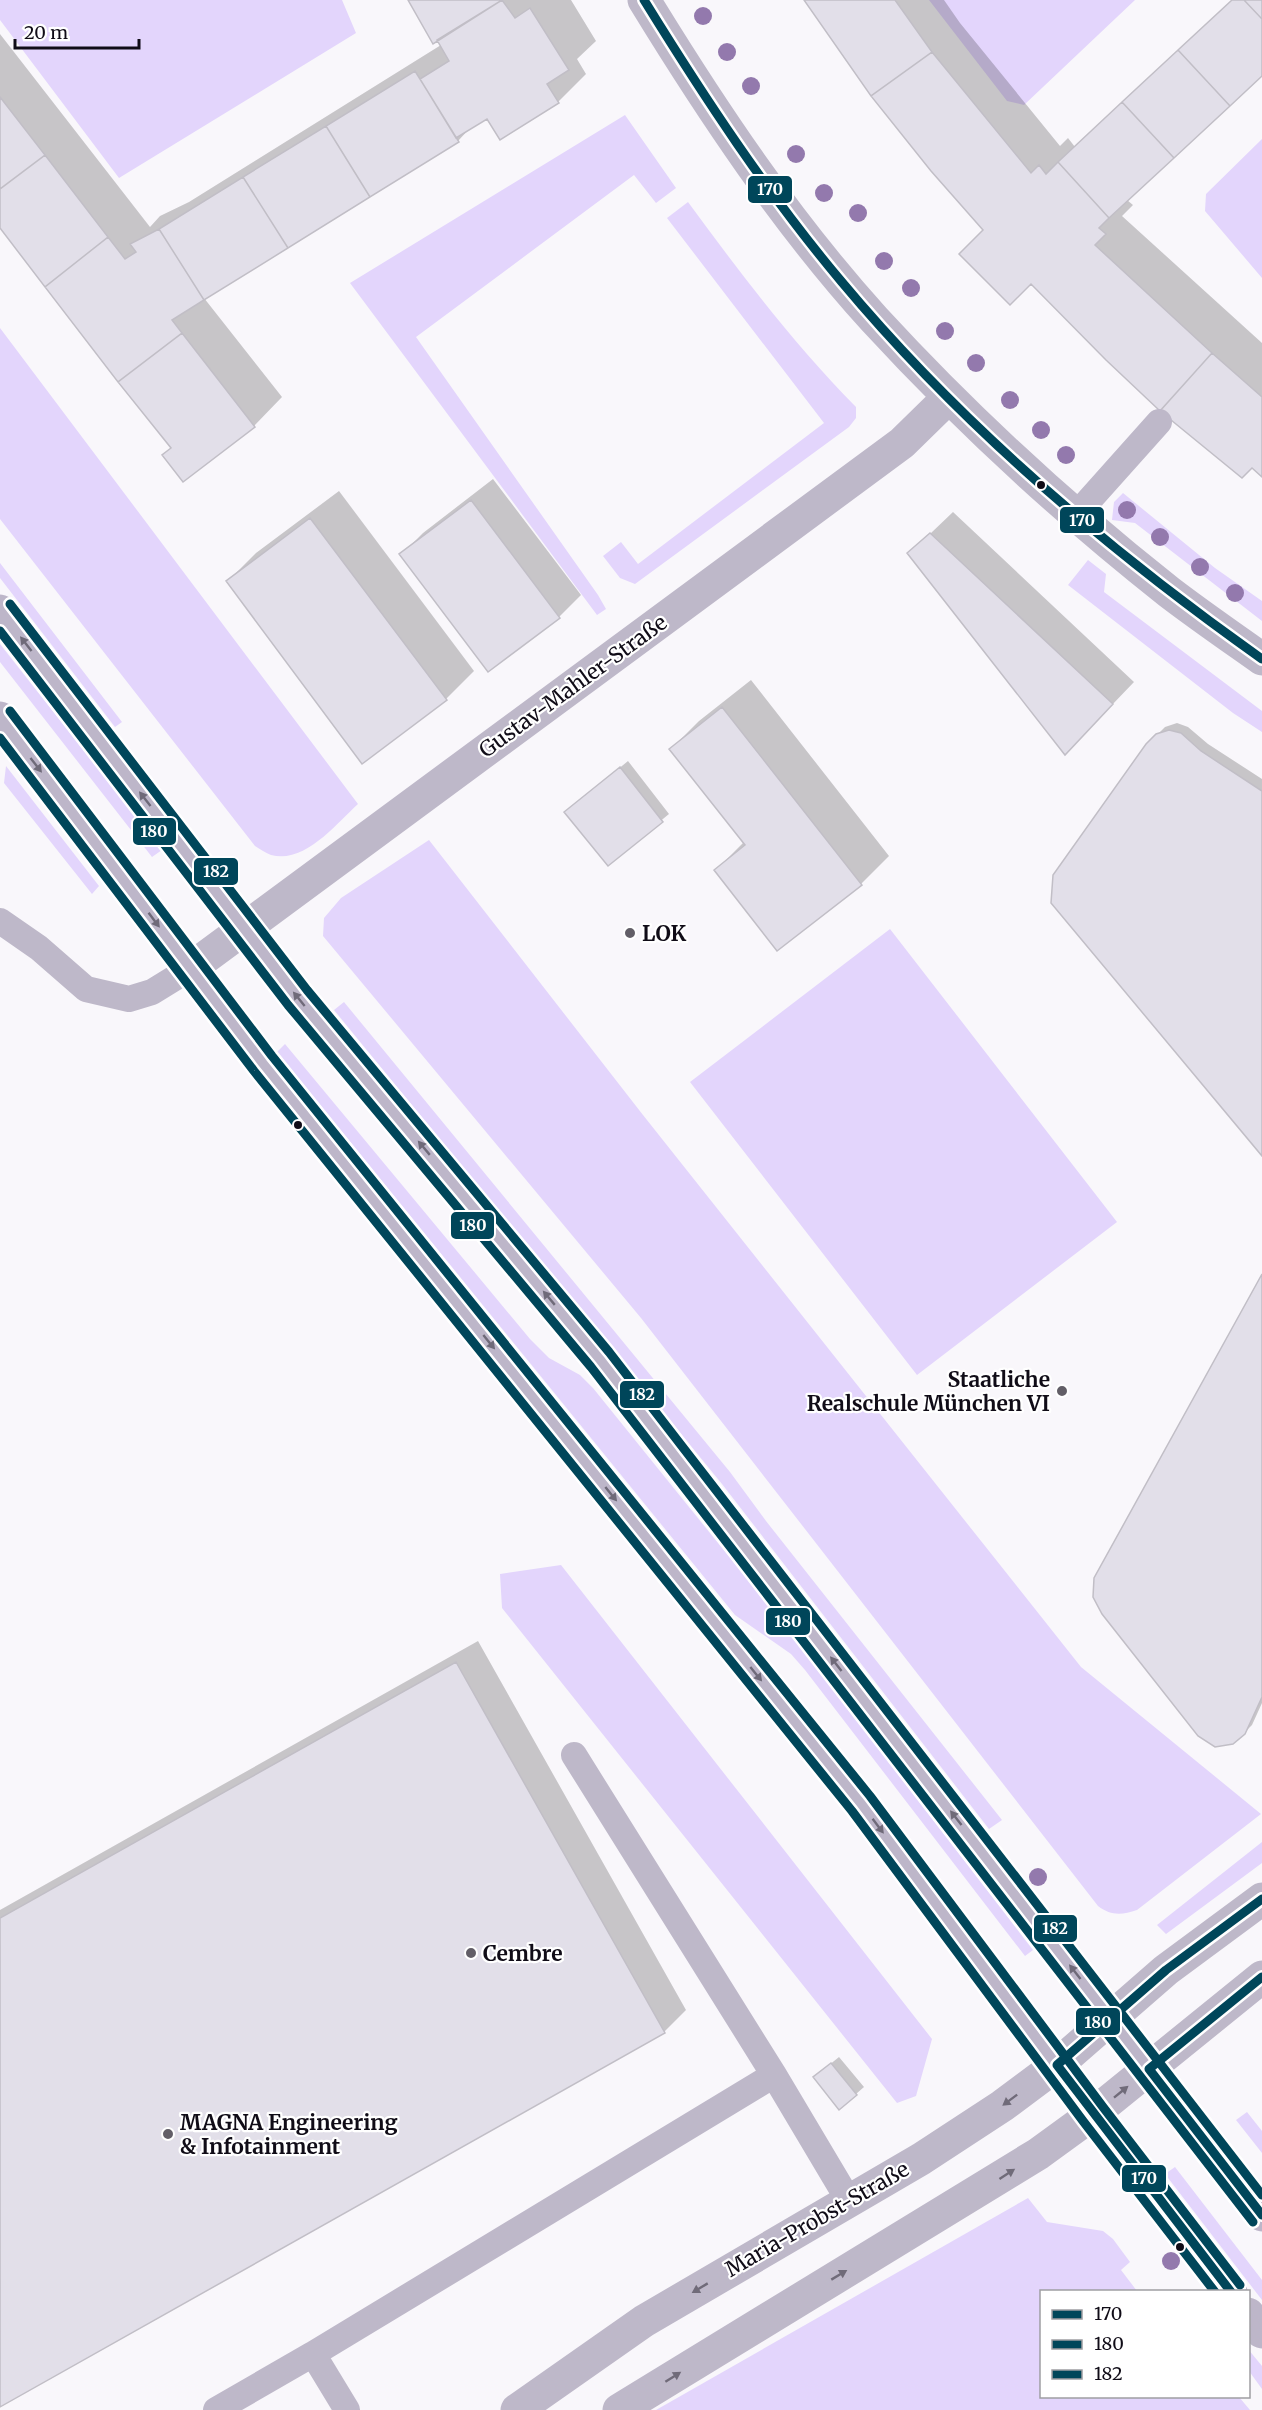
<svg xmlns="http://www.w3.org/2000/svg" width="1262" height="2410" viewBox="0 0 1262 2410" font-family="Merriweather,serif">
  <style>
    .green { fill: #e3d5fc }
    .shadow { fill: #0003 }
    .building { fill: #e2dfe9; stroke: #c1bec6; stroke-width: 1.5 }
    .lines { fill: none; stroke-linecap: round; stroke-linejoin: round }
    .lane { stroke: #beb8c9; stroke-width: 26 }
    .street { stroke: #beb8c9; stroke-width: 33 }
    .secondary { stroke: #bdb6c9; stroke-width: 33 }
    .bus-1-casing { stroke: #fff; stroke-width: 14 }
    .bus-2-casing { stroke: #fff; stroke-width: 14 }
    .bus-3-casing { stroke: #fff; stroke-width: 14 }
    .bus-1 { stroke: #00465a; stroke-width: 9 }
    .bus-2 { stroke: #00465a; stroke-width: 9 }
    .bus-3 { stroke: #00465a; stroke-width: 9 }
    .tree { fill: #9379ad }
    .oneway { fill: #6f6a79 }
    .oneway2 { fill: #706b79 }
    .bus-dot { fill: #100c17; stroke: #fff; stroke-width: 2 }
    .poi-dot { fill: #625e67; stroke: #fff; stroke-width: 2 }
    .labels { text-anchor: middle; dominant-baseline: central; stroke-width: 4.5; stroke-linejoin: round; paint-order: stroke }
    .street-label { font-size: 21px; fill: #100c17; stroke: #fff }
    .poi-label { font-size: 21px; font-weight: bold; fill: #100c17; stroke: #fff; text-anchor: start }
    .line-badge { stroke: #fff; stroke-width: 2 }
    .badge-label { font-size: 16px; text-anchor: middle; font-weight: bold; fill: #fff }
  </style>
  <rect width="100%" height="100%" fill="#f9f7fb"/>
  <path class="green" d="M0,0H342L356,33L119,178L0,20Z
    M929,0H1135L1024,105L1007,101Z
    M625,115L676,188L656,203L634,175L416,337L598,595L606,609L597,615L350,283Z
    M1262,139V278L1205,211L1206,194Z
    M688,202C740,273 794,344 856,407V418L849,427L635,584L620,578L603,556L621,542L638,564L824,423L667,218Z
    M0,328L358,804C336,824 305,864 271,855C266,853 260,849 255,846L0,519Z
    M1123,493L1215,568L1262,601V621L1135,523L1112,520L1114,502Z
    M1088,560L1106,574L1104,592L1262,711V732L1233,713L1068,585Z
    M0,563L122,722L115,727L0,578Z
    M0,644L162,850L152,857L0,662Z
    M6,766L99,886L92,894L4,783Z
    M429,840L643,1115L1081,1667L1261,1814L1137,1910C1122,1915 1111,1916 1098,1906L641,1318L323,936L324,918L341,898Z
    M890,929L1117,1222L917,1375L690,1082Z
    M344,1002L730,1472L766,1521L1002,1820L989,1829L722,1484L334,1010Z
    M285,1044L530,1339L549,1358L580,1375L593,1388L764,1600L1033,1950L1025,1956L805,1670L791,1654L735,1615L277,1052Z
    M561,1565L932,2039L916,2096L897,2103L502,1608L500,1574Z
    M1262,1842V1863L1166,1934L1157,1925Z
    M1247,2112L1262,2131V2153L1236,2120Z
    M1175,2167L1262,2280V2300L1165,2174Z
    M1028,2198L1047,2222L1103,2231L1113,2239L1130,2262L1121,2270L1137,2291L1042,2292V2396L1239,2397L1250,2410H656Z
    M1248,2349L1262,2366V2389L1249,2371Z"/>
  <path class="shadow" d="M410,0H571L596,41L577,59L586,74L558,102L488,117L471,127L458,141L204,298L282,397L254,426L183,480L172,448L0,226V34L150,227L160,216L189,202L441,45Z
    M807,0H944L960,23L1060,146L1068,138L1075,147L1233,0H1262V74L1127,200L1133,205L1122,216L1262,343V474L1031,282L985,230Z
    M493,479L581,595L559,617L401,555L423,533Z
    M339,491L474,671L446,699L228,581L256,553Z
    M953,512L1134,682L1066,753L909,554Z
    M751,680L889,856L861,884L716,870L744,842L671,749L699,721Z
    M1177,723L1188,727L1208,744L1262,779V1154L1147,745L1165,727Z
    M628,761L669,814L608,864L566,812Z
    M1262,1277V1703L1252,1725L1244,1733Z
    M478,1641L686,2010L664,2032L0,2406V1910Z
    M839,2057L864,2087L840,2108L823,2070Z"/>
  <path class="building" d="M408,0H502L433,44Z
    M502,0L515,18L530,8L569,70L547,84L559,103L500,140L487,119L456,138L420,79L449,61L437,40Z
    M804,0H895L932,52L871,96Z
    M1232,0H1244L1262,19V76L1230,106L1178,50Z
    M1244,0H1262V19Z
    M1178,50L1230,106L1174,158L1122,102Z
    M932,52L1031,173L1039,165L1046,174L1058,162L1109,218L1099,228L1106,234L1095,245L1212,353L1160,411L1106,360L1031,284L1010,305L959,254L983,230L931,171L871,96Z
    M415,71L459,142L370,197L326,126Z
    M0,97L45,155L0,189Z
    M1122,102L1174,158L1109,218L1058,162Z
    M326,126L370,197L288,248L243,177Z
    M45,155L108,237L45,287L0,228V189Z
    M243,177L288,248L204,300L159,229Z
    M159,229L204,300L172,320L182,333L118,382L45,287L108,237L125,259L136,252L130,244Z
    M182,333L255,427L183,482L162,455L171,448L118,382Z
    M1212,353L1262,397V477L1252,468L1242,478L1160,411Z
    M471,500L560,618L488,672L399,554Z
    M310,518L447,700L362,764L226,581Z
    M930,533L1113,704L1065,755L907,553Z
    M722,707L862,885L777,951L714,870L745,845L669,749Z
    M1169,730L1181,733L1201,751L1262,791V1156L1051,903L1053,875L1146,744L1156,734Z
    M620,767L663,822L608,866L564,812Z
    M1262,1274V1697L1245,1734L1233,1744L1215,1747L1198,1736L1102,1614L1093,1597L1094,1578Z
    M456,1662L665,2033L0,2407V1918Z
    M831,2063L857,2095L839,2110L813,2077Z"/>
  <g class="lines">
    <path class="lane" d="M1076,515L1159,422
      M0,921L39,948L86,989L129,999L152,992L191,968
      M574,1755L774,2075
      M216,2410L313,2354
      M347,2410L313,2354L774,2075L849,2201"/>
    <path class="street" d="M644,0C712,111 786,222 874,319C965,418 1064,509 1169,592C1199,615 1231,637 1262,659
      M191,968L902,443L949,397
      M517,2410L644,2321L921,2159L1002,2106L1057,2065L1166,1970L1262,1899
      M619,2410L1038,2154L1093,2114L1262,1977"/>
    <path class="secondary" d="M0,611L298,998L600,1359L1262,2215
      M0,718L263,1063L861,1804L1093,2114L1231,2292
      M1248,2314L1262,2332"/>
    <defs>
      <path id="bus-1" d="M644,0C704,97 767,193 841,281C962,426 1108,550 1262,659
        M1057,2065L1231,2292
        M1057,2065L1166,1970L1262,1899
        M1149,2069L1262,2215
        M1149,2069L1262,1977"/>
      <path id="bus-2" d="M0,631L288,1005L591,1367L1253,2222
        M0,738L254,1071L852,1811L1083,2121L1215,2292"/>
      <path id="bus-3" d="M10,604L307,990L609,1352L1262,2195
        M10,711L272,1056L870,1796L1103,2107L1240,2285"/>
    </defs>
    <use href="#bus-1" class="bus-1-casing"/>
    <use href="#bus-2" class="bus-2-casing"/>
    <use href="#bus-3" class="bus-3-casing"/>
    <use href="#bus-1" class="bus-1"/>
    <use href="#bus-2" class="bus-2"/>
    <use href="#bus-3" class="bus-3"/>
  </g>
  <g class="tree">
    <circle cx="703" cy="16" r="9"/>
    <circle cx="727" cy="52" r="9"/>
    <circle cx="751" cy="86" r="9"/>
    <circle cx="796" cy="154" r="9"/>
    <circle cx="824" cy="193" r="9"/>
    <circle cx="858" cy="213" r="9"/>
    <circle cx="884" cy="261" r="9"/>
    <circle cx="911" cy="288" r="9"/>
    <circle cx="945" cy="331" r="9"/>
    <circle cx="976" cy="363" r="9"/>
    <circle cx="1010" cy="400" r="9"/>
    <circle cx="1041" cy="430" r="9"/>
    <circle cx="1066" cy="455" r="9"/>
    <circle cx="1127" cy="510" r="9"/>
    <circle cx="1160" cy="537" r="9"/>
    <circle cx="1200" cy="567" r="9"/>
    <circle cx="1235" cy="593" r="9"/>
    <circle cx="1038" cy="1877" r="9"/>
    <circle cx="1171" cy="2261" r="9"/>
  </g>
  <defs><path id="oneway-solid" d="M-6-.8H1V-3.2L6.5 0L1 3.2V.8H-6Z" transform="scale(1.5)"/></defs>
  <g class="oneway">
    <use href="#oneway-solid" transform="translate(26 644) rotate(-128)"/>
    <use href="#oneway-solid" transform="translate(36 765) rotate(52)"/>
    <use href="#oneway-solid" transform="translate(145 799) rotate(-128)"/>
    <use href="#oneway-solid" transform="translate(154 920) rotate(53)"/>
    <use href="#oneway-solid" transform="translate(299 999) rotate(-129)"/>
    <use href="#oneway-solid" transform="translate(424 1148) rotate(-130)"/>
    <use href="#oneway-solid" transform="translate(549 1298) rotate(-130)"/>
    <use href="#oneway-solid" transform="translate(489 1342) rotate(51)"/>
    <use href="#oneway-solid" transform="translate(611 1494) rotate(51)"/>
    <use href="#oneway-solid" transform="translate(836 1664) rotate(-128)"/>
    <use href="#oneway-solid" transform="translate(756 1674) rotate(51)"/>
    <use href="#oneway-solid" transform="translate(956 1818) rotate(-128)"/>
    <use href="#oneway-solid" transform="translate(878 1826) rotate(53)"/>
    <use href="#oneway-solid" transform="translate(1075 1972) rotate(-128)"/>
  </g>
  <g class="oneway2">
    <use href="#oneway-solid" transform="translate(1121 2092) rotate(-39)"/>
    <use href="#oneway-solid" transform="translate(1010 2100) rotate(143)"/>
    <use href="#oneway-solid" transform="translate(1007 2174) rotate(-33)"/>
    <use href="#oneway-solid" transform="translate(839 2275) rotate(-31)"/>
    <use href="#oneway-solid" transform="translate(700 2288) rotate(149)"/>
    <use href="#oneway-solid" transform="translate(673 2377) rotate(-32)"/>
  </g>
  <g class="bus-dot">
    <circle cx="1041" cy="485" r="5"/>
    <circle cx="298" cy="1125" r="5"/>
    <circle cx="1180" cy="2247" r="5"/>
  </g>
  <g class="poi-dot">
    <circle cx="630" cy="933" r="6"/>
    <circle cx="1062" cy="1391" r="6"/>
    <circle cx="471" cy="1953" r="6"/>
    <circle cx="168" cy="2134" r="6"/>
  </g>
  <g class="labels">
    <g class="street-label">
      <text transform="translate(573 686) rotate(-36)">Gustav-Mahler-Straße</text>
      <text transform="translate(817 2219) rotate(-30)">Maria-Probst-Straße</text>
    </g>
    <g class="poi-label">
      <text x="642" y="933">LOK</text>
      <text x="1050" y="1379" text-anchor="end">Staatliche<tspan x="1050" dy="24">Realschule München VI</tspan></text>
      <text x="483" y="1953">Cembre</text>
      <text x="180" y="2122">MAGNA Engineering<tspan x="180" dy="24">&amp; Infotainment</tspan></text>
    </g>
  </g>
  <g class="line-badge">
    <rect x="747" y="175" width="46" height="29" rx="6" fill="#00465a"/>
    <rect x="1059" y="506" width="46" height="28" rx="6" fill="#00465a"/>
    <rect x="132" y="817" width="45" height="29" rx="6" fill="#00465a"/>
    <rect x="193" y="857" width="46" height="29" rx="6" fill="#00465a"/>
    <rect x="450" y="1211" width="45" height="29" rx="6" fill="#00465a"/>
    <rect x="619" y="1380" width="46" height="29" rx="6" fill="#00465a"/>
    <rect x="765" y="1607" width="46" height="29" rx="6" fill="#00465a"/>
    <rect x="1033" y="1914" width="45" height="29" rx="6" fill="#00465a"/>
    <rect x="1075" y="2007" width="46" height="29" rx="6" fill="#00465a"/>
    <rect x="1121" y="2164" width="46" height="29" rx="6" fill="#00465a"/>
  </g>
  <g class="badge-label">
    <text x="770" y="195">170</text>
    <text x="1082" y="526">170</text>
    <text x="154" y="837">180</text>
    <text x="216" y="877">182</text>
    <text x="473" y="1231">180</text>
    <text x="642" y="1400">182</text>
    <text x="788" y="1627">180</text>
    <text x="1055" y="1934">182</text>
    <text x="1098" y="2028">180</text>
    <text x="1144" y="2184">170</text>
  </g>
  <rect x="1040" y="2290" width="210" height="108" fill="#ffffff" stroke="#9f9ea2" stroke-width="1.5"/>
  <rect x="1052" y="2310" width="30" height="9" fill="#00465a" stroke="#9f9ea2" stroke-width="1.5"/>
  <text x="1094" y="2320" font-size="18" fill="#100c17">170</text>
  <rect x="1052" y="2340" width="30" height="9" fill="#00465a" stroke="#9f9ea2" stroke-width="1.5"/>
  <text x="1094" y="2350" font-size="18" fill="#100c17">180</text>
  <rect x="1052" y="2370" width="30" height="9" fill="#00465a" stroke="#9f9ea2" stroke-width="1.5"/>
  <text x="1094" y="2380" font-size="18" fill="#100c17">182</text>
  <path d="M15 39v9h124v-9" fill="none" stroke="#100c17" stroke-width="3"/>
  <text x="24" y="39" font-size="18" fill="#100c17" stroke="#ffffff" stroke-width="4.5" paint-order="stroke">20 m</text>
</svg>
